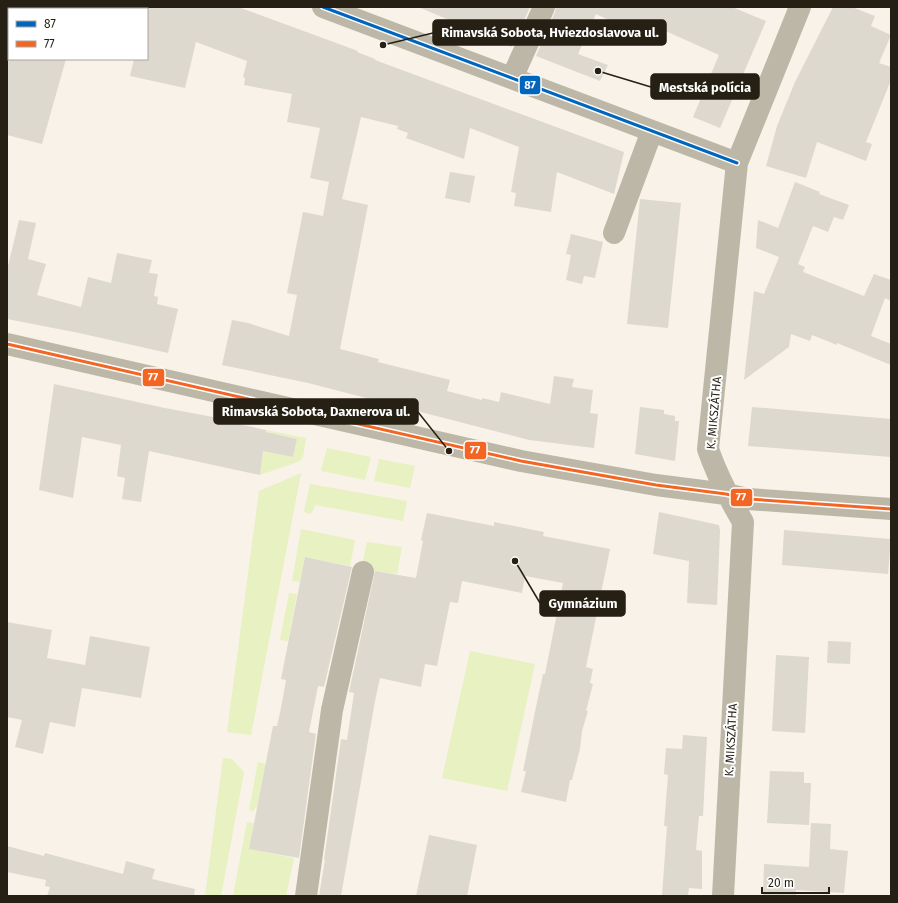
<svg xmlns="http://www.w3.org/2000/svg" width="898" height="903" viewBox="0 0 898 903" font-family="'Fira Sans',sans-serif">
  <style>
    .green { fill: #e7f1c2 }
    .building { fill: #ded9cf }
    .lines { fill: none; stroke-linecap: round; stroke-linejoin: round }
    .minor { stroke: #bdb7a7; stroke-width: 22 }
    .bus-1-casing { stroke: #fff; stroke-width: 6 }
    .bus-2-casing { stroke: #fff; stroke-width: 6 }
    .bus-1 { stroke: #0065bd; stroke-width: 3 }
    .bus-2 { stroke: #f26522; stroke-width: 3 }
    .labels { text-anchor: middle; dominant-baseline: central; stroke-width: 4; stroke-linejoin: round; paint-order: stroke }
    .street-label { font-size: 12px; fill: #251f14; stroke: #fff }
    .leader { fill: none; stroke: #251f14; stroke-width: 1.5 }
    .callout-dot { fill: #251f14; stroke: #fff; stroke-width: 1.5 }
    .callout { fill: #251f14; stroke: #251f14; stroke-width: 1.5 }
    .callout-label { font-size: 13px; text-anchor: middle; font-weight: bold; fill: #fff }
    .line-badge { stroke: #fff; stroke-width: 1.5 }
    .badge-label { font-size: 11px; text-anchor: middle; font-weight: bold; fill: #fff }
  </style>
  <rect width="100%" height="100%" fill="#f8f2e8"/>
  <path class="green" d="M266,430L306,438L303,457L300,461L260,475L263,451L293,457L297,439L266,432Z
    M327,448L371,457L365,480L321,471Z
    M379,459L415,466L410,488L374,481Z
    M301,473L251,735L227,732L259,491Z
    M310,484L407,501L403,521L315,505L313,511L310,514L306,513L304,511Z
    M301,529L355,540L350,566L305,557L300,582L292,581Z
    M367,542L402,547L397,574L361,569Z
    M289,593L297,594L288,641L280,640Z
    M470,651L535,664L507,791L442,778Z
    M223,758L232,759L244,772L221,896H205Z
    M258,762L266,764L257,808H255L254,811L249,810Z
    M247,822L254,823L249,849L294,858L286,896H233Z"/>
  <path class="building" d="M147,7H238L358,51L357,52L375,59V60L624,152L614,194L557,172L551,212L514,206L516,193L511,192L519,147L470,128L464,159L406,138L408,133L397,129L398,126L361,117L342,199L368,205L340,349L379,359L378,362L450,380L447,391L482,400V398L499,402L501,392L550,404L554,376L574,379L572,387L593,390L590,413L598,414L594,448L529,440L308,383L222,365L232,320L248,323L289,336L297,295L287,293L303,212L323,216L329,182L310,178L320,128L287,122L292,94L244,85L245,78L243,77L247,61L196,42L185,88L130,76L134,59H147Z
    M418,7H530L512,47L471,31V29Z
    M556,7H732L766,21L720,128L693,117L719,55L650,24L645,37L596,14L578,54L608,65L600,81L536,56L555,12Z
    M833,7H852L875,16L871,26L891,35L879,63L891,67V80L866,142L872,144L866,161L817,142L806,178L766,166L777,126L795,82Z
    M7,59H66L42,144L7,135Z
    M450,172L475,176L470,203L445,198Z
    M795,182L820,192L819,194L849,205L843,220L834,217L828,232L813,226L798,264L805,267L803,272L864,296L874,274L891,280V301L885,298L871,336L891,344V365L837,343V345L812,335L810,341L791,334L789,347L744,380L754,291L764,294L779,257L756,248L758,220L778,228Z
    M640,199L681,203L668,328L627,324Z
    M19,220L36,223L28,259L46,264L37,295L81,307L88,277L111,283L117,253L152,260L149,273L158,274L154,296L158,297L157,304L178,309L168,353L79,333L7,319V270Z
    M571,234L603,242L595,278L584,276L582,284L566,280L571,255L566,254Z
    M54,384L165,408L229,420V422L266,430V432L297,439L293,457L263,451L260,475L149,451L141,502L122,499L125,478L117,476L121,445L82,437L73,498L39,490Z
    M640,407L664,410V414L675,416V421H679L675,461L635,454Z
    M752,407L891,419V457L748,446Z
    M659,512L719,525L720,531L717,605L687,603L689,561L653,554Z
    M427,513L494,526V522L544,532L543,536L610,549L586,667L593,669L590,683L593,684L586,711H588L582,731L580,749L572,780H570L566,802L521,792L526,771H523L537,702L543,674H545L563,583L525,576L522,593L462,581L458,603L450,602L437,666L425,664L421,687L380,678L375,701L341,896H319L325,860H324L341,739L347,740L354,693L349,692L375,571L416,578L423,541L421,540Z
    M784,530L891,539L888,574L782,565Z
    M305,557L352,567L324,687L318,686L309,732L316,734L299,858L249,849L273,726H277L281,708L286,680L281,679Z
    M7,622L52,630L47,658L85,665L90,636L150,647L141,698L82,688L75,727L50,722L43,754L15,747L22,720L7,717Z
    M828,641L851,642L850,664L827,663Z
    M776,655L809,657L805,733L772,731Z
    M683,735L707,737L703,816H699L696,850L702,851V889L689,888L688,896H662L667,826H664L668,775L664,774L666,748L682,749Z
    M770,771L804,772V783H811L809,825L767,823Z
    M811,823L831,824L830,849L848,851L844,893L796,890V896H763L764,864L809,867Z
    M429,835L477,845L467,896H416Z
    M7,846L44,856L45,853L123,874L126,861L155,869L152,879L195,889L194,896H47L50,887L45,886L46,880L7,872Z"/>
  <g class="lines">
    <path class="minor" d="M323,7L737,163
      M512,78L544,7
      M614,233L652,131
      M7,344L521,461L656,485L726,494L748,499L891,509
      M306,896L332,710L363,572
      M723,896L743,522C729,498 717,476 708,449L737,163L800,7"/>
    <defs>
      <path id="bus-1" d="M323,7L737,163"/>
      <path id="bus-2" d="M7,344L521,461L656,485L726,494L748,499L891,509"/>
    </defs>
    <use href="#bus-1" class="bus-1-casing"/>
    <use href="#bus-2" class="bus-2-casing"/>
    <use href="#bus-1" class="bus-1"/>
    <use href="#bus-2" class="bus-2"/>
  </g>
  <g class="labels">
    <g class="street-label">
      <text transform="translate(714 413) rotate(-85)">K. MIKSZÁTHA</text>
      <text transform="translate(731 740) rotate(-87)">K. MIKSZÁTHA</text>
    </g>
  </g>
  <path class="leader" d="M383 45L433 33M598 71L651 87M449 451L418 412M515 561L540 603"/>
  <g class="callout-dot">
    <circle cx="383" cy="45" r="4"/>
    <circle cx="598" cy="71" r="4"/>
    <circle cx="449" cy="451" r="4"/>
    <circle cx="515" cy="561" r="4"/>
  </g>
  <g class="callout">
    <rect x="433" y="20" width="233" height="25" rx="4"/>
    <rect x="651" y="74" width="108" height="25" rx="4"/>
    <rect x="214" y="399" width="204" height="25" rx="4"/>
    <rect x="540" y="591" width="85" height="25" rx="4"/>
  </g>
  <g class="callout-label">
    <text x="550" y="37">Rimavská Sobota, Hviezdoslavova ul.</text>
    <text x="705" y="92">Mestská polícia</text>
    <text x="316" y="416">Rimavská Sobota, Daxnerova ul.</text>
    <text x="583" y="608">Gymnázium</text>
  </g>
  <g class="line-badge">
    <rect x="519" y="75" width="22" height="20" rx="4" fill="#0065bd"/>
    <rect x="142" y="368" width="23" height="19" rx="4" fill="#f26522"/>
    <rect x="464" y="441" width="23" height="19" rx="4" fill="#f26522"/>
    <rect x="730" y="488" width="23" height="19" rx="4" fill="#f26522"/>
  </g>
  <g class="badge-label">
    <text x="530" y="89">87</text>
    <text x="153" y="381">77</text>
    <text x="475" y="454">77</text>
    <text x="741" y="501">77</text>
  </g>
  <rect width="898" height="903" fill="none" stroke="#251f14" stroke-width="16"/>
  <rect x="8" y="8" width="140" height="52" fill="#ffffff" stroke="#a8a5a1"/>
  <rect x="16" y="21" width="20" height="6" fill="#0065bd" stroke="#a8a5a1"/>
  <text x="44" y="28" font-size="12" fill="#251f14">87</text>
  <rect x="16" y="41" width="20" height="6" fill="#f26522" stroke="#a8a5a1"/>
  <text x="44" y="48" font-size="12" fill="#251f14">77</text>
  <path d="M762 887v6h67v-6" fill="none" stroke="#251f14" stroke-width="2"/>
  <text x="768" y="887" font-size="12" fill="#251f14" stroke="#ffffff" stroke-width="3" paint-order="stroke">20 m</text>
</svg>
